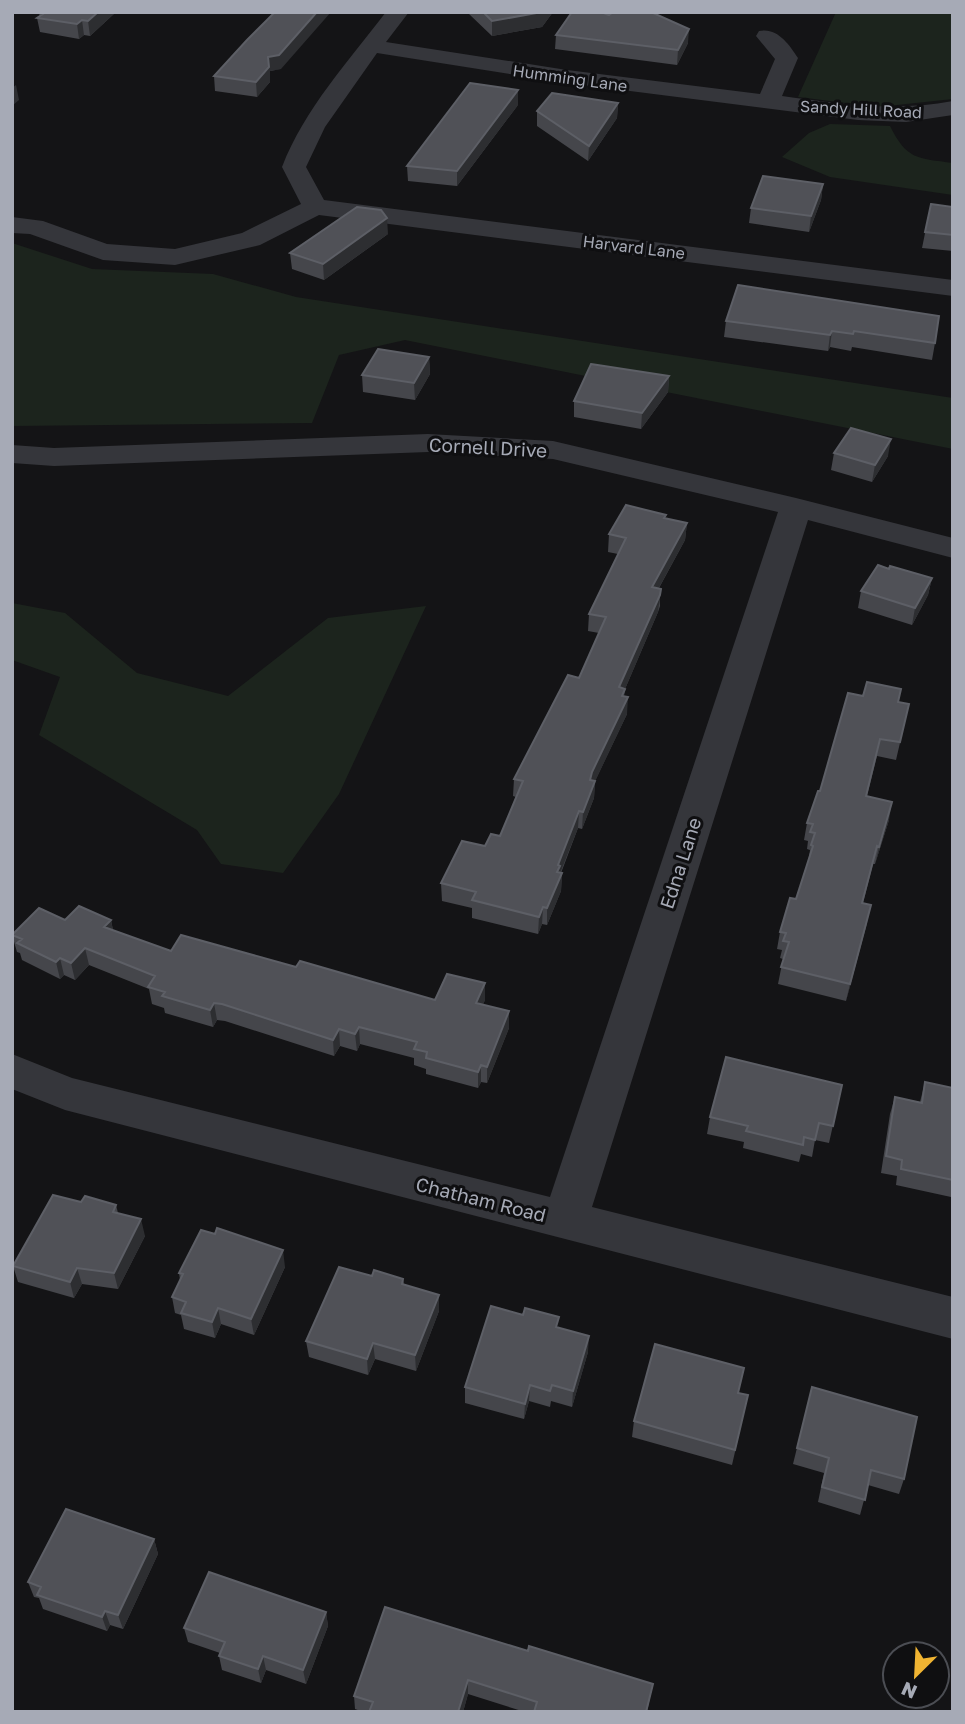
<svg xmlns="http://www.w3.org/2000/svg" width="965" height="1724" viewBox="0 0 965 1724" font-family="'Golos Text',sans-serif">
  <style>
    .green { fill: #1c241d }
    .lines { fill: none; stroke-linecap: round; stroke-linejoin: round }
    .minor { fill: #35363b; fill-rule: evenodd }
    .wall { fill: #45464b }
    .shaded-wall { fill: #2d2e31 }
    .building { fill: #505157; stroke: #5d5f66; stroke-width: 2 }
    .labels { text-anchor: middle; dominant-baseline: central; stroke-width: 6; stroke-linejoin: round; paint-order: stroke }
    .far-street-label { font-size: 16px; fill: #a6aab6; stroke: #0f0f11 }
    .street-label { font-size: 19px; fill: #a6aab6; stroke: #0f0f11 }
  </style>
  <rect width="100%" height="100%" fill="#141416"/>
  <path class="green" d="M836,12H953V99L878,107L798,97Z
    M830,124L890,126C907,160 917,158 953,163V195L830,177L782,157L809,133Z
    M12,243L92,269L213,274L296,297L953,398V449L405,340L339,355L312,423L12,426Z
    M12,603L65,613L137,673L228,696L328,618L426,606L339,794L283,873L221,864L197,830L39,735L60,677L12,660Z"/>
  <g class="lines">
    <path class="minor" d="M386,12H409L386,42L567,70L760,94L775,59L756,36L759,31C777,27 789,44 798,58L782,96C840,104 895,112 953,101V115L906,122L858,120L567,83L377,53L325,127L306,167L324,200L953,280V296L319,215L260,245L175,265L103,260L30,234L12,233V217L43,221L107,244L175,249L242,233L301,204L282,167C305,108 348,62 386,12Z
      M428,434L553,441L796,498L953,538V558L808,520L592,1207L953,1297V1339L65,1110L12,1089V1054L72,1078L550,1197L778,512L553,459L428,452L54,466L12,463V445L54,448Z"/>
  </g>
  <path class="wall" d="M116,12L90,36L84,35L79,39L40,32L37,18L40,16L39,13Z
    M469,12H553L542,27L492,36L469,14Z
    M556,35L688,43L677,65L555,49Z
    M281,69L270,71V82L257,97L215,91L214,76Z
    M618,103L617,118L588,161L537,126V111Z
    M518,105L457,186L408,181L407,166Z
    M823,184L821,200L809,232L749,223L751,208Z
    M931,204L953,207V251L922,248Z
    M388,234L324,280L292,269L290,253Z
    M738,285L935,343L932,360L852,347L851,351L830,347L828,351L724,337L726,321Z
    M429,357L430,374L415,400L363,392L362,375Z
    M669,376L668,392L641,429L574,417V401Z
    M834,453L888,456L872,482L831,470Z
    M666,518L687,523L685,540L659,588L660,606L658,612L625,689L624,696L627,714L595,781L594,798L582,829L578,828L561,873H562L561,891L547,925L542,924L538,934L472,918V908L442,901L441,883L485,846L500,836L516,797L513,796L514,779L579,678L599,633L588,631L589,614L618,554L608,552L609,534Z
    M889,569L932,578L928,595L912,625L858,608L861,591Z
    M899,702L909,704L896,760L877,756L867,796L889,820L875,864H873L863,903L867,923L846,1001L778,984L783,959L780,958L782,950L777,949L780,932L796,899L808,863L810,850L807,849L808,841L804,840L807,823L820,791Z
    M65,920H111L113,930L171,951L296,967L435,1000H485L483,1004L509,1028L487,1083L481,1082L478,1088L426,1074V1069L414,1065V1058L360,1044L357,1051L340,1046L334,1056L225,1021L217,1020L213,1027L165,1013L164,1008L152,1004L149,989L89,965L75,980L64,975L60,979L22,960L20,953L17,952L12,935Z
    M925,1082L953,1088V1192L951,1197L896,1185L897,1176L881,1173L890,1114L895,1097L920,1102Z
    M842,1085L829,1143L815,1140L812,1157L801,1154L799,1162L743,1148L744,1142L707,1134L710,1117Z
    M81,1202L116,1205L118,1213L145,1236L118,1289L82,1284L74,1298L18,1282L13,1266Z
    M285,1267L254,1335L221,1324L215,1338L184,1329L181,1315L175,1313L172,1297L180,1280L179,1273Z
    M372,1276L403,1279L404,1284L439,1311L416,1371L375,1359L368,1375L309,1357L306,1341Z
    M558,1328L588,1352L572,1407L551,1401L550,1407L529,1401L524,1419L465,1403V1387Z
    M812,1387L904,1479L899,1494L868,1485L860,1515L818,1502L824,1473L793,1464Z
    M739,1393L748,1395L732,1465L632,1437L634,1421Z
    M154,1539L158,1554L123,1629L110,1625L107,1631L43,1609L39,1598L34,1597L28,1582Z
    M326,1612L328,1626L306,1684L266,1670L261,1683L222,1670L219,1656L220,1653L188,1642L184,1628Z
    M528,1651L653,1684L647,1712H525L468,1694L463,1712H363L355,1709L354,1696Z"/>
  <path class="shaded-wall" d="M98,12H116L90,36L88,21Z
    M317,12H331L281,69L270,71V82L257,97L256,82L268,57Z
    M542,12H553L542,27L492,36V21Z
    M82,20L84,35L79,39L77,24Z
    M689,29L688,43L677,65L678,50Z
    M16,85L19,100L12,106V88Z
    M518,90V105L457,186V171Z
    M618,103L617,118L588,161L589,146Z
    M823,184L821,200L809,232L811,216Z
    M387,218L388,234L324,280L323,264Z
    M832,331L830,347L828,351L830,335Z
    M429,357L430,374L415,400L414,383Z
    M669,376L668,392L641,429L642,413Z
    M891,439L888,456L872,482L875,465Z
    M687,523L685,540L650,604L652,587Z
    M932,578L928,595L912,625L915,608Z
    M661,589L658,612L625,689L623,706L619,687Z
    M628,697L627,714L591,790L595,781L594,798L582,829L583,812L592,772Z
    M892,802L889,820L875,864L879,847Z
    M579,811L578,828L559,876L562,873L561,891L547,925V908L558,865Z
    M871,905L867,923L846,1001L850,984Z
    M543,907L542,924L538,934L539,917Z
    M111,920L114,937L104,927Z
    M85,948L89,965L75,980L71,963Z
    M60,958L64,975L60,979L56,962Z
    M485,983V1000L476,1020V1003Z
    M214,1003L217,1020L213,1027L210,1010Z
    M509,1011V1028L487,1083V1067Z
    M359,1027L360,1044L357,1051L355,1034Z
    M339,1029L340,1046L334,1056L333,1040Z
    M481,1065V1082L478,1088V1072Z
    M141,1219L145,1236L118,1289L114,1273Z
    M283,1250L285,1267L254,1335L251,1319Z
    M77,1268L82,1284L74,1298L70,1282Z
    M439,1295V1311L416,1371L415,1355Z
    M218,1308L221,1324L215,1338L212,1322Z
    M589,1336L588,1352L572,1407L573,1391Z
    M373,1343L375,1359L368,1375L367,1359Z
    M530,1385L529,1401L524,1419L525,1404Z
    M154,1539L158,1554L123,1629L118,1615Z
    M105,1611L110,1625L107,1631L102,1617Z
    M326,1612L328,1626L306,1684L303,1670Z
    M263,1656L266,1670L261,1683L258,1669Z
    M468,1680V1694L463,1712H458Z"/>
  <path class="building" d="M40,12H98L88,21L82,20L77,24L37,18L43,14L39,13Z
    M275,12H317L279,55L268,57L269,67L256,82L214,76L247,40Z
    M483,12H542L492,21Z
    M572,12H601L609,15L613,12H651L689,29L678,50L556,35Z
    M470,83L518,90L457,171L407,166Z
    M552,93L618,103L589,146L537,111Z
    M763,176L823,184L811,216L751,208Z
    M931,204L953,207V235L925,232Z
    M357,207L381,210L387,218L323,264L290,253Z
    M738,285L939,316L935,343L854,331L853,334L832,331L830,335L726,321Z
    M378,349L429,357L414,383L362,375Z
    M591,364L669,376L642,413L574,401Z
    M851,428L891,439L875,465L834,453Z
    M626,505L666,515L664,518L687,523L652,587L661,589L660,595L619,687L625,689L622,696L628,697L592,772L590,780L595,781L583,812L579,811L558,865L560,866L557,872L562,873L547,908L543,907L539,917L472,900L476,892L441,883L462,841L485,846L491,834L500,836L523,781L514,779L568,675L579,678L606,617L589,614L626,538L609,534Z
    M878,565L889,569L890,566L932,578L915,608L861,591Z
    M867,682L901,689L898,702L909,704L900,742L880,739L866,796L892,802L879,847L877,846L862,903L871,905L850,984L781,967L789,942L783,941L786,933L780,932L790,898L796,899L813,846L811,845L815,833L810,832L813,824L807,823L818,791H820L848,693L863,696Z
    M79,906L111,920L104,927L171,951L181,935L296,967L300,961L435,1000L447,974L485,983L476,1003L509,1011L487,1067L481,1065L478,1072L426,1058L427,1052L414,1049L417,1042L359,1027L355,1034L339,1029L333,1040L222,1004L214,1003L210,1010L162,996L165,992L148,987L155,976L85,948L71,963L60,958L56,962L17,943L22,939L12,935L39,908L65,920Z
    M726,1057L842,1085L833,1126L819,1123L815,1140L804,1137L803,1145L746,1131L748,1126L710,1117Z
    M925,1082L953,1088V1180L901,1169L902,1160L886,1156L895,1097L922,1103Z
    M53,1195L81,1202L85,1196L116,1205L113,1212L141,1219L114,1273L77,1268L70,1282L13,1266Z
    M217,1228L283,1250L251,1319L218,1308L212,1322L181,1313L186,1302L172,1297L183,1274L179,1273L201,1230L215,1234Z
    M339,1267L372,1276L374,1270L403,1279L402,1284L439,1295L415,1355L373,1343L367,1359L306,1341Z
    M491,1306L523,1315L525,1308L559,1317L556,1327L589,1336L573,1391L552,1385L550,1391L530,1385L525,1404L465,1387Z
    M655,1344L744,1368L738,1393L748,1395L735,1450L634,1421Z
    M812,1387L917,1417L904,1479L871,1470L865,1500L822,1487L829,1458L797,1448Z
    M66,1509L154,1539L118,1615L105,1611L102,1617L37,1595L41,1587L28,1582Z
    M209,1572L326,1612L303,1670L263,1656L258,1669L219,1656L225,1642L184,1628Z
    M385,1607L528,1651L529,1646L653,1684L646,1712H534L537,1702L468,1680L458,1712H369L373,1702L354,1696Z"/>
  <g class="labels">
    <g class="far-street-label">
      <text transform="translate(570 78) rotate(8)">Humming Lane</text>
      <text transform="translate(861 109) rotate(3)">Sandy Hill Road</text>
      <text transform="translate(634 247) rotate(7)">Harvard Lane</text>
    </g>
    <g class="street-label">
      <text transform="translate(488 447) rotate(3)">Cornell Drive</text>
      <text transform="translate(680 863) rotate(-72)">Edna Lane</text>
      <text transform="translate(481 1199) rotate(14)">Chatham Road</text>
    </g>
  </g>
  <rect width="965" height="1724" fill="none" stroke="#a6aab6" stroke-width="28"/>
  <g transform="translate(916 1675) rotate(204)"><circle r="33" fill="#0f0f11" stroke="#4b4d53" stroke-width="2"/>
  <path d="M0-5L12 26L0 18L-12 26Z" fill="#f0b432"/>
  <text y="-10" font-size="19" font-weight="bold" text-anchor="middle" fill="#a6aab6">N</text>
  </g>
</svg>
